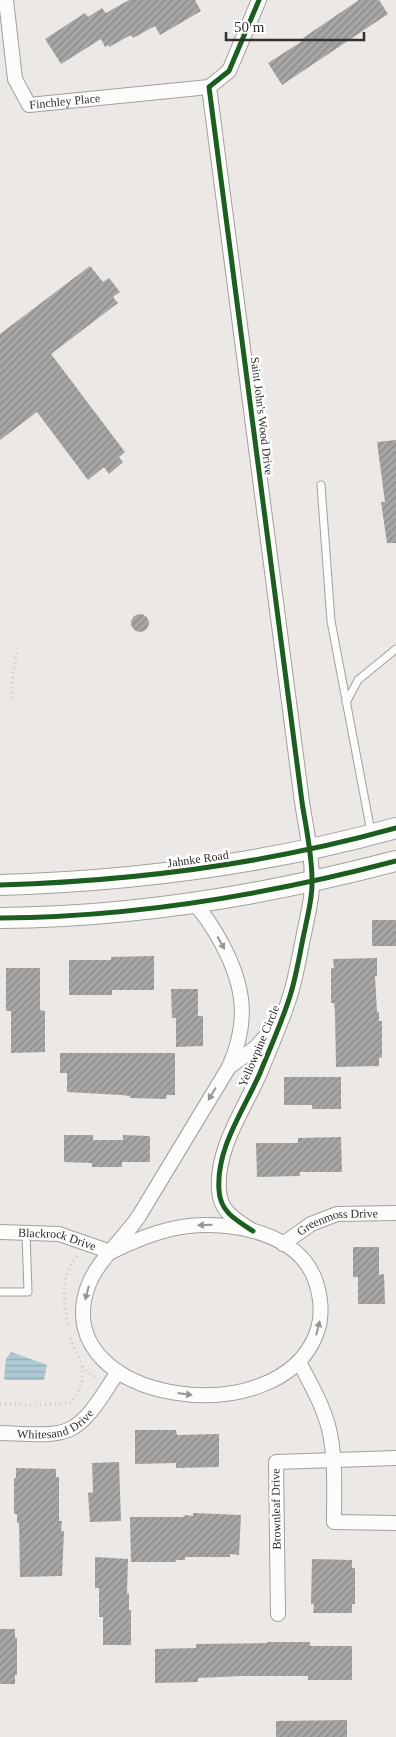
<svg xmlns="http://www.w3.org/2000/svg" width="396" height="1737" viewBox="0 0 396 1737" font-family="Georgia,serif">
  <style>
    .water { fill: url(#water-rules) }
    .building { fill: url(#building-hatch) }
    .lines { fill: none; stroke-linecap: round; stroke-linejoin: round }
    .lane-casing { stroke: #a2a09e; stroke-width: 9 }
    .street-casing { stroke: #a2a09e; stroke-width: 16 }
    .secondary-casing { stroke: #a2a09e; stroke-width: 22 }
    .path { stroke: #c9c8c7; stroke-width: 3; stroke-dasharray: 1 4; stroke-linecap: butt }
    .lane { stroke: #fcfcfb; stroke-width: 7 }
    .street { stroke: #fcfcfb; stroke-width: 14 }
    .secondary { stroke: #fcfcfb; stroke-width: 20 }
    .cycleway-casing { stroke: #fff; stroke-width: 8 }
    .cycleway { stroke: #1b5e20; stroke-width: 5 }
    .oneway { fill: #979695 }
    .labels { text-anchor: middle; dominant-baseline: central; stroke-width: 5; stroke-linejoin: round; paint-order: stroke }
    .street-label { font-size: 12px; fill: #32302f; stroke: #fff }
  </style>
  <defs>
    <pattern id="water-rules" width="6" height="5" patternUnits="userSpaceOnUse" patternTransform="scale(1.25)"><rect width="6" height="5" fill="#aec8d4"/><path d="M0 2.5h6" fill="none" stroke="#96acb6"/></pattern>
    <pattern id="building-hatch" width="6" height="6" patternUnits="userSpaceOnUse" patternTransform="scale(1.25)"><rect width="6" height="6" fill="#a8a6a4"/><path d="M-1 1l2-2M0 6l6-6M5 7l2-2" fill="none" stroke="#898886"/></pattern>
  </defs>
  <rect width="100%" height="100%" fill="#ebe8e5"/>
  <path class="water" d="M11,1352L47,1365L44,1380H6L4,1378L6,1359Z"/>
  <path class="building" d="M129,0H195L201,11L160,35L155,26L133,38L131,35L109,47L108,45L105,47L101,39L61,64L45,39L85,13L88,17L102,8L106,13Z
    M359,0H379L388,14L282,85L268,63L304,40L303,38Z
    M90,266L103,282L109,278L120,292L113,297L118,303L51,354L125,452L119,457L123,462L109,474L104,467L88,480L37,412L0,440V334Z
    M396,440V543H387L381,502H385L377,442Z
    M131 623a9 9 0 1 1 18 0a9 9 0 1 1-18 0Z
    M372,920H396V946H372Z
    M154,956V990H112V995H69V960H111V957Z
    M377,958V976H375L377,1012H379V1021H382V1057L379,1058V1066L336,1067L335,1013L334,1003H331V968H334L333,959Z
    M6,968H40V1010L45,1011V1052L11,1053V1011H6Z
    M171,989H198V1016H203V1046L176,1047V1018H172Z
    M60,1053H175V1095H167L166,1099L130,1098V1096L121,1095L67,1092V1073H60Z
    M284,1077H341V1109H312V1105H284Z
    M64,1135H93V1140H123V1135L150,1136V1162H122V1167H92V1163L64,1162Z
    M341,1137L342,1172H300V1176L257,1177L256,1143H298V1138Z
    M353,1247H379V1275L384,1274L385,1304H358V1277H353Z
    M135,1430H176L177,1435L219,1434V1467L176,1468V1463L135,1464Z
    M119,1462L121,1521L90,1522L88,1493L93,1492L92,1463Z
    M16,1468L56,1469V1477H59V1521H62L61,1531H64L62,1576L20,1577L19,1523H17V1514H14V1478H16Z
    M193,1513L241,1515L239,1555L230,1554V1557H185V1560H176V1562H131L130,1517H184L185,1515L193,1516Z
    M95,1557L128,1559L127,1594L129,1593V1610H131V1645H103V1617H99V1588H95Z
    M312,1559L352,1560V1568H355V1604H352V1613H313L314,1604H311Z
    M0,1629H15V1638H17V1675H15V1684H0Z
    M267,1642H310V1646H352V1680H308V1676H241L198,1678V1682L155,1683V1649L196,1648V1644L267,1643Z
    M347,1720V1737H276V1721Z"/>
  <g class="lines">
    <defs>
      <path id="lane" d="M321,485L331,621L371,832
        M346,703L358,680L396,649
        M0,1292H28L26,1233"/>
      <g id="street">
        <path id="s1" d="M6,0L15,79L29,105L209,87"/>
        <path d="M229,1067L255,1048L274,1027"/>
        <path d="M253,1231C236,1220 220,1212 219,1190C216,1148 244,1110 260,1073C270,1048 282,1022 290,996C297,974 300,951 305,929C308,913 313,896 312,880C312,854 306,828 302,802L209,87L229,71L259,0"/>
        <path id="s2" d="M0,1232L59,1234L111,1252"/>
        <path id="s3" d="M283,1244L311,1224L337,1214L396,1213"/>
        <path d="M111,1252C131,1242 150,1234 171,1229C216,1218 294,1228 314,1277C321,1294 323,1315 317,1332C280,1437 50,1403 87,1289C96,1261 123,1240 139,1216L229,1067C249,1022 245,987 222,944C214,929 205,915 194,903"/>
        <path d="M299,1362C310,1383 323,1405 329,1429C336,1459 334,1492 334,1522L396,1523"/>
        <path id="s4" d="M0,1433C20,1433 53,1438 70,1429C90,1420 105,1390 118,1372"/>
        <path d="M278,1614L276,1462L396,1458"/>
      </g>
      <path id="secondary" d="M0,885C134,881 267,864 396,828
        M0,918C134,917 267,895 396,861"/>
    </defs>
    <use href="#lane" class="lane-casing"/>
    <use href="#street" class="street-casing"/>
    <use href="#secondary" class="secondary-casing"/>
    <path class="path" d="M13,698L11,685L17,651
      M68,1324C63,1297 60,1279 77,1256
      M82,1367L97,1379
      M0,1404L34,1405L71,1403C81,1390 86,1376 80,1360C77,1352 72,1345 70,1337"/>
    <use href="#lane" class="lane"/>
    <use href="#street" class="street"/>
    <use href="#secondary" class="secondary"/>
    <defs>
      <path id="cycleway" d="M0,885C134,881 267,864 396,828
        M0,918C134,917 267,895 396,861
        M253,1231C236,1220 220,1212 219,1190C216,1148 244,1110 260,1073C270,1048 282,1022 290,996C297,974 300,951 305,929C308,913 313,896 312,880C312,854 306,828 302,802L209,87L229,71L259,0"/>
    </defs>
    <use href="#cycleway" class="cycleway-casing"/>
    <use href="#cycleway" class="cycleway"/>
  </g>
  <defs><path id="oneway-solid" d="M-6-.8H1V-3.2L6.5 0L1 3.2V.8H-6Z" transform="scale(1.25)"/></defs>
  <g class="oneway">
    <use href="#oneway-solid" transform="translate(221 943) rotate(61)"/>
    <use href="#oneway-solid" transform="translate(212 1094) rotate(121)"/>
    <use href="#oneway-solid" transform="translate(205 1225) rotate(179)"/>
    <use href="#oneway-solid" transform="translate(87 1293) rotate(105)"/>
    <use href="#oneway-solid" transform="translate(318 1328) rotate(-76)"/>
    <use href="#oneway-solid" transform="translate(185 1394) rotate(8)"/>
  </g>
  <g class="labels">
    <g class="street-label">
      <text stroke="none"><textPath href="#s1" startOffset="145">Finchley Place</textPath></text>
      <text transform="translate(262 416) rotate(83)">Saint John's Wood Drive</text>
      <text transform="translate(198 859) rotate(-8)">Jahnke Road</text>
      <text transform="translate(259 1046) rotate(-67)">Yellowpine Circle</text>
      <text stroke="none"><textPath href="#s3" startOffset="61">Greenmoss Drive</textPath></text>
      <text stroke="none"><textPath href="#s2" startOffset="58">Blackrock Drive</textPath></text>
      <text stroke="none"><textPath href="#s4" startOffset="58">Whitesand Drive</textPath></text>
      <text transform="translate(276 1509) rotate(-91)">Brownleaf Drive</text>
    </g>
  </g>
  <path d="M226 32v8h138v-8" fill="none" stroke="#32302f" stroke-width="2.5"/>
  <text x="234" y="32" font-size="15" fill="#32302f" stroke="#ffffff" stroke-width="4" paint-order="stroke">50 m</text>
</svg>
